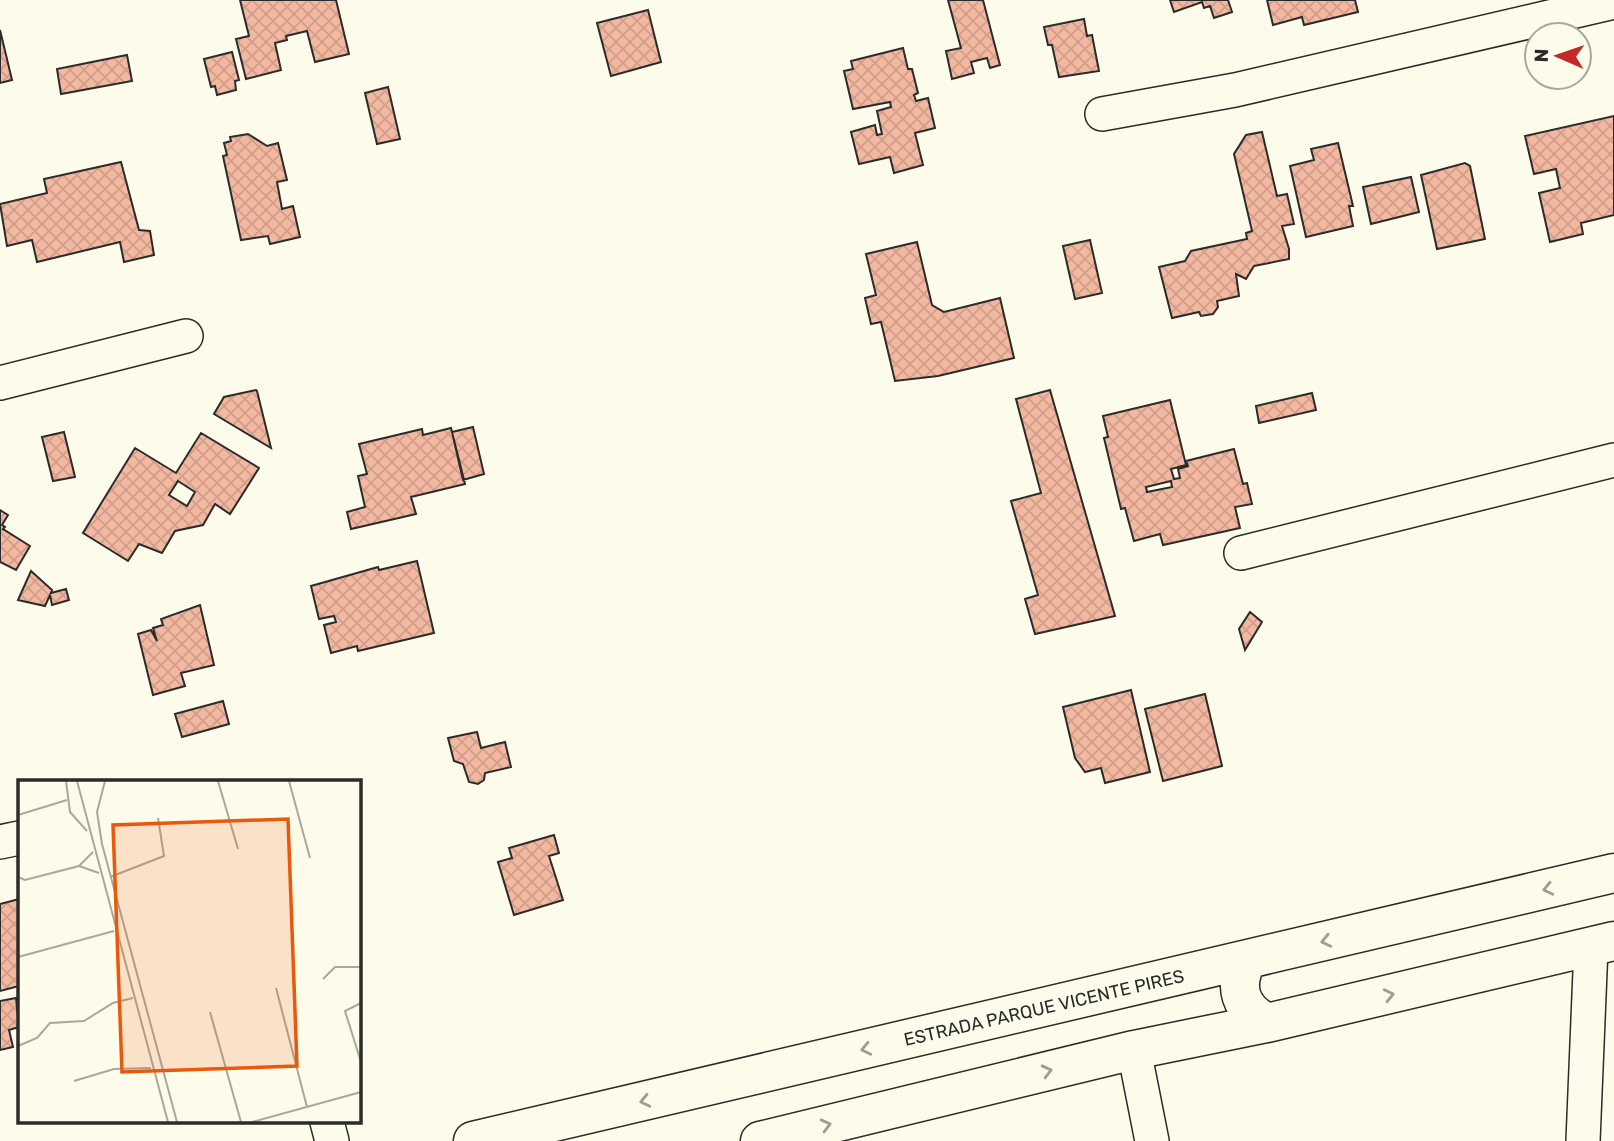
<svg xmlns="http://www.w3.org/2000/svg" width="1614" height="1141" viewBox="0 0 1614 1141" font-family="Rubik,sans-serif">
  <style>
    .building { fill: url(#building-cross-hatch); stroke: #2b2b2b; stroke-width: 2; fill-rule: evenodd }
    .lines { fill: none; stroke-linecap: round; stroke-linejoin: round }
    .minor-casing { stroke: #2b2b2b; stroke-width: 36 }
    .major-casing { stroke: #2b2b2b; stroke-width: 41 }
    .minor { stroke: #fdfbea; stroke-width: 33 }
    .major { stroke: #fdfbea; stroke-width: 38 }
    .oneway { stroke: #9e9d94 }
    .labels { text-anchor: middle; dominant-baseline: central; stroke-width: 5; stroke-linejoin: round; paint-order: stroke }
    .street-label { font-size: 18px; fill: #2b2b2b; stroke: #fdfbea }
    .inset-road { fill: none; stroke: #a9a89e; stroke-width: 2 }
    .view { fill: #e8590c; fill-opacity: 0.15; stroke: #e8590c; stroke-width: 3.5 }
    .inset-edge { fill: none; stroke: #2b2b2b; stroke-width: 3.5 }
  </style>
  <defs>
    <pattern id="building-cross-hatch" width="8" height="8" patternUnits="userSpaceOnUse" patternTransform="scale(1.75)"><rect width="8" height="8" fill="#f2b8a0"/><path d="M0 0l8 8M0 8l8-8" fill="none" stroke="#d09e8a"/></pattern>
  </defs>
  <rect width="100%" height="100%" fill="#fdfbea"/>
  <path class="building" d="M240,0H336L349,54L315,62L307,31L286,36L287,40L275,43L281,70L246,79L236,39L249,36Z
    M948,0H983L1000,65L990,68L987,58L971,62L974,73L952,79L946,51L961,48Z
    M1170,0H1228L1232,12L1214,18L1210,6L1204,8L1202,2L1174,12Z
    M1267,0H1355L1358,12L1304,25L1302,17L1273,25Z
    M648,10L661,62L611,76L597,23Z
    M1084,19L1087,36L1092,35L1099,71L1059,77L1052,45H1048L1044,27Z
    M0,30L12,80L0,83Z
    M903,48L908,69H912L918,93L914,95L916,101L928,98L935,128L915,133L923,165L894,173L890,157L859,164L851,132L875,125L877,135L882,134L877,111L891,107L890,102L853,109L844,71L853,69L851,61Z
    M232,52L239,80L235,81L236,90L217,95L215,86L211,87L204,59Z
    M127,55L132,81L61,94L57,69Z
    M388,87L400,139L377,144L365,93Z
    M1614,116V215L1581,223L1583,234L1550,242L1539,193L1560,188L1556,169L1534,174L1525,136Z
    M1262,132L1277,196L1287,194L1294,224L1282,226L1289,249V259L1254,266L1246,279L1236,274L1239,296L1217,301L1218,307L1213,314L1201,316L1199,312L1172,318L1159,267L1185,261L1191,251L1247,239L1246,233L1252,231L1234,154L1246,135Z
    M248,134L267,146L278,143L287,180L277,182L282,209L293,206L300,237L270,244L268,236L241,240L223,156L227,155L224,143L231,141L230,137Z
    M1338,143L1353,206H1349L1353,226L1306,237L1290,166L1314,160L1311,149Z
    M121,162L139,230L150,231L154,255L124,262L120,242L37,262L32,240L7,246L0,204L47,193L44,179Z
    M1465,163L1470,166L1485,239L1437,249L1421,175Z
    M1411,177L1419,212L1371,224L1363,187Z
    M1090,240L1102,293L1075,299L1063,246Z
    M917,242L932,305L944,312L1000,298L1014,358L938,376L895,381L881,322L871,324L865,298L876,295L866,254Z
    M256,390L257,391L271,448L214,414L224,397Z
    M1050,390L1115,616L1035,634L1025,599L1038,595L1011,501L1041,493L1016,399Z
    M1312,393L1316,410L1259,423L1256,406Z
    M1170,400L1186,465L1171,469L1174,479L1180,478L1178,469L1188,466L1186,461L1234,449L1243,484L1247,483L1252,504L1235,507L1240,528L1163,545L1160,534L1134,541L1125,508L1121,509L1104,438L1108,437L1103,416ZM1171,481L1172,487L1147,492L1146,487Z
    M473,427L484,474L463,480L452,432Z
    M451,428L465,484L411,497L416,514L351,529L347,512L365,507L358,476L367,474L359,444L422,429L423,435Z
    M64,432L75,477L53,481L42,437Z
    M201,433L259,468L230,514L215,504L203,525L175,531L162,553L139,544L128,561L83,533L135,448L176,473ZM178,481L195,492L187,506L169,495Z
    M0,510L8,515L2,525L5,527L3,529L30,546L16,570L0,562Z
    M417,561L434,633L358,651L357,646L331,653L324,625L336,622L334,616L319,619L311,586L378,567L379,570Z
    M31,571L52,590L51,593L66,589L69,600L52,605L50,595L45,606L18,600Z
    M200,605L214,665L181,673L185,686L153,695L138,634L151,630L157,641L153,628L163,625L161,619Z
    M1250,612L1262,622L1245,650L1239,629Z
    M1131,690L1150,772L1105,783L1101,768L1085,772L1075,758L1063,707Z
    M1205,694L1222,766L1163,781L1145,709Z
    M223,701L229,724L182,737L175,714Z
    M477,732L481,748L505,742L511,767L485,773L484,780L478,784L469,782L463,764L454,761L448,738Z
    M554,835L559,853L549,856L563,900L514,915L498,862L512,858L509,848Z
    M19,899V986L0,991V904Z
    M16,998L19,1027L9,1030L13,1047L0,1050V1001Z"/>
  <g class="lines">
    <defs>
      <path id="minor" d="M1102,114L1235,90L1614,2
        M0,383L186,336
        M1241,553L1614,460
        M0,842L19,838
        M1134,1050L1152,1141
        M327,1122L332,1141
        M1583,1141L1591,947"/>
      <path id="major" d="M1247,960C1233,987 1240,1009 1267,1023
        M473,1141L1614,873
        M760,1141L1134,1050L1267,1023L1614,941"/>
    </defs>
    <use href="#minor" class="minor-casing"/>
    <use href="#major" class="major-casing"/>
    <use href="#minor" class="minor"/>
    <use href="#major" class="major"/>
  </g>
  <defs><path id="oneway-chevron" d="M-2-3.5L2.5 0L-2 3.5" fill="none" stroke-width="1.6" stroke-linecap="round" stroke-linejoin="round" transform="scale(1.75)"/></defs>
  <g class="oneway">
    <use href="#oneway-chevron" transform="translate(1548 889) rotate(167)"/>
    <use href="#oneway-chevron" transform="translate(1326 941) rotate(167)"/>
    <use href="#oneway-chevron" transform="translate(1389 995) rotate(-13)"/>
    <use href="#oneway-chevron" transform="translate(866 1049) rotate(167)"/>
    <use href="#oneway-chevron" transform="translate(1047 1071) rotate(-14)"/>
    <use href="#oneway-chevron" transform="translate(645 1101) rotate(167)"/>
    <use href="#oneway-chevron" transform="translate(826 1125) rotate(-14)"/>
  </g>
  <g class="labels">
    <g class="street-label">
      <text transform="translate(1044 1008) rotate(-13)">ESTRADA PARQUE VICENTE PIRES</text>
    </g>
  </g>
  <g transform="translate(18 780)">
    <rect width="343" height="343" fill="#fdfbea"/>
    <path class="inset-road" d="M48,1L52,32L69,51M59,1L150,342M87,1L79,32L84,64L159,342M200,1L220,69M271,1L292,78M0,35L49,20M61,86L81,93M0,97L7,100L61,86L75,72M92,97L146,76L140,38M0,177L96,151M305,199L317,187H343M258,208L289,327M343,223L327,231L343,282M192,232L223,342M0,266L19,258L32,243L66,241L95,223L115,218M56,301L96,289L133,288M234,342L343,312"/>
    <path class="view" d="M270,39L279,286L104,292L95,45Z"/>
    <rect width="343" height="343" class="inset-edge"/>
  </g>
  <g transform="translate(1558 56) rotate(272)"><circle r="33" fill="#fdfbea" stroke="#a9a89e" stroke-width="2"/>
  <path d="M0-5L12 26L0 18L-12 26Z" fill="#c62828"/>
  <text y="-10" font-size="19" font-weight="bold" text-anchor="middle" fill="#2b2b2b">N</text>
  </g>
</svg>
